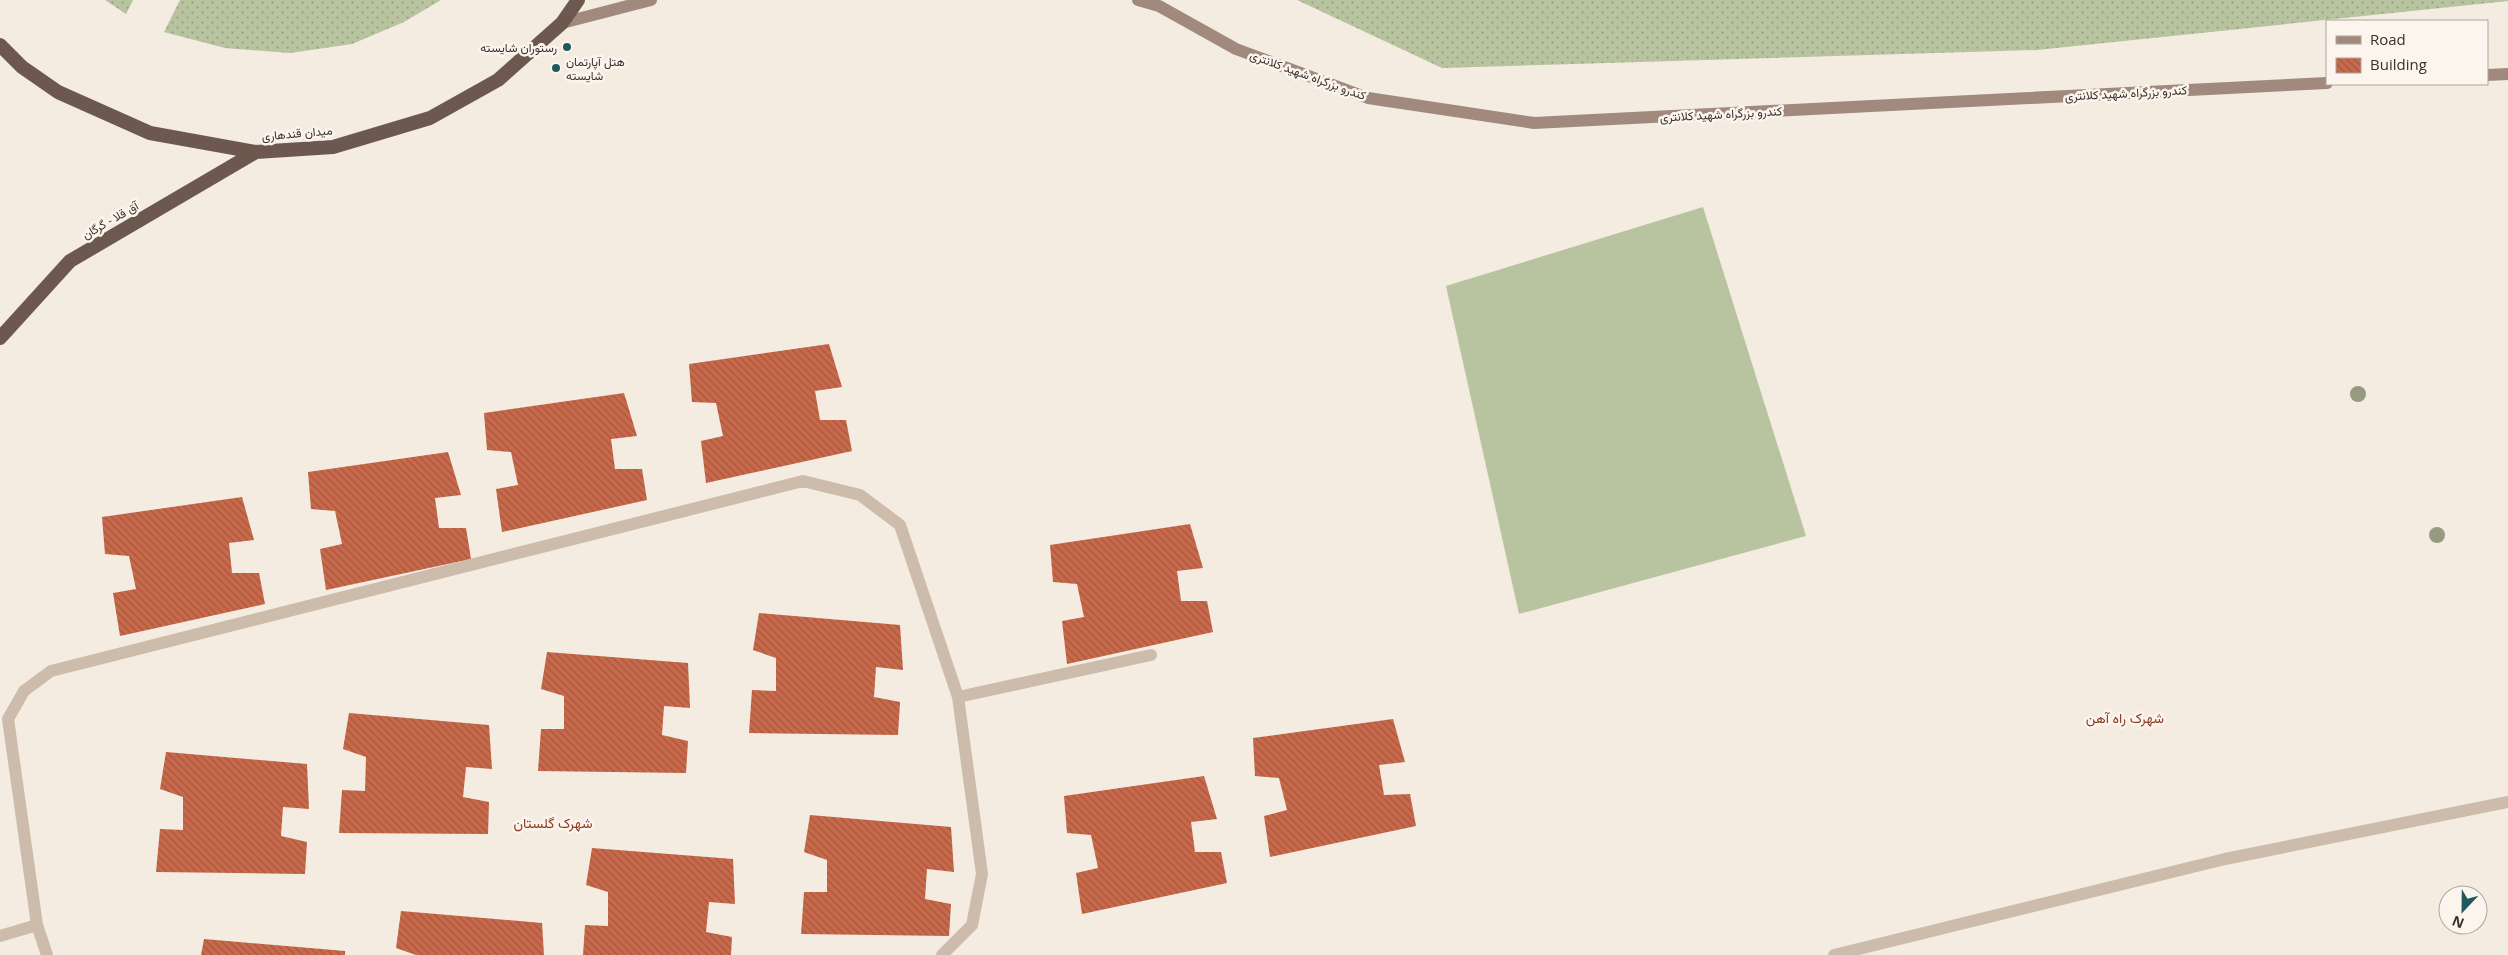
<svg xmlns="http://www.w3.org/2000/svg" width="2508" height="955" viewBox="0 0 2508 955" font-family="'Open Sans',Vazirmatn,sans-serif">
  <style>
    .grass { fill: url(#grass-dots) }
    .pitch { fill: #b8c4a0 }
    .building { fill: url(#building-back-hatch) }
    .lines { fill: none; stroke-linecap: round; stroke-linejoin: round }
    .minor { stroke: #cdbbac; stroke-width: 12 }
    .secondary { stroke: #a18a7d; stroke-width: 12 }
    .trunk { stroke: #6c584f; stroke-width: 14 }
    .tree { fill: #969b7f }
    .poi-dot { fill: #1f5a5e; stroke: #fbf5ee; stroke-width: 2 }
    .labels { text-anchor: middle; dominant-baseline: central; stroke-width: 5; stroke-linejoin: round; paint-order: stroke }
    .poi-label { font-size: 12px; fill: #3b302b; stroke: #fbf5ee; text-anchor: end }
    .street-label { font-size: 12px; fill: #3b302b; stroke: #fbf5ee }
    .neighbourhood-label { font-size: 14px; fill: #8c3b22; stroke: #fbf5ee }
  </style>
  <defs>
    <pattern id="grass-dots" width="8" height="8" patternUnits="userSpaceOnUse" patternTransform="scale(1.25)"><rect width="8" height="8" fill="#b8c4a0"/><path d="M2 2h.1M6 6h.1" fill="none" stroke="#97a083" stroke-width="1.8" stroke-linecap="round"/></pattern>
    <pattern id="building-back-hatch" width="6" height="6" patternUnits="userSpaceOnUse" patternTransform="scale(1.25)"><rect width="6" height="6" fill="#c8694b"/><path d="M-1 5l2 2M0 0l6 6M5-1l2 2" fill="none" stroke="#a4573f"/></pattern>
  </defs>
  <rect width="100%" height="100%" fill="#f4ebe1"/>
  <path class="grass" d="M105,0H133L126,14Z
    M180,0H441L404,22L352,44L290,53L225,48L164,32Z
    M1297,0H2508V1L2037,50L1442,68Z"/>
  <path class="pitch" d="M1703,207L1806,536L1519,614L1446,286Z"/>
  <path class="building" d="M829,344L842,387L815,391L820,420H846L852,451L706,483L701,441L723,436L716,403L692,402L689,364Z
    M624,393L637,436L611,439L615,469H642L647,500L502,532L496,489L518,485L511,452L487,450L484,413Z
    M448,452L461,495L435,498L439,528H466L471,559L326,590L320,549L342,544L335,511L311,509L308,472Z
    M242,497L254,540L229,543L232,573H259L265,604L120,636L113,593L136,589L129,556L105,554L102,517Z
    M1190,524L1203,568L1177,571L1181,601H1207L1213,632L1067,664L1062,621L1084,617L1077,584L1053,582L1050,545Z
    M759,613L900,625L903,670L876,667L874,697L900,702L898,735L749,733L752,690L776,691V658L753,650Z
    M547,652L688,663L690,708L664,706L662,735L688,741L686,773L538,771L541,729H564V696L541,689Z
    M349,713L489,725L492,769L466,767L463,797L489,802L488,834L339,833L342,790L365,791L366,757L343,749Z
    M1393,719L1405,762L1379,765L1384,795L1410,794L1416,826L1270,857L1264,816L1287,810L1279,778L1255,776L1253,738Z
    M166,752L307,764L309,809L283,807L281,836L307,842L305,874L156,872L160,829L183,830V797L160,789Z
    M1204,776L1217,819L1191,822L1195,852H1221L1227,883L1082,914L1076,873L1098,868L1091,835L1067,833L1064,796Z
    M810,815L951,827L954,872L927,869L925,899L951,904L949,936L801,934L804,892H827V860L804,852Z
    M592,848L733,859L735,904L709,902L706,932L732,937L731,955H583L585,925L608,926V892L586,885Z
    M401,911L542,923L544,955H416L396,948Z
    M204,939L345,951V955H201Z"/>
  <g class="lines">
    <path class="minor" d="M958,697L1151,655
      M0,936L37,925
      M47,955L37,925L8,719L24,691L51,671L803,481L860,495L900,525L958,697L982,874L972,925L942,955
      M1834,955L2225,859L2508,802"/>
    <path class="secondary" d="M1138,0L1159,6L1236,49L1368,98L1534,123L2327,83
      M562,23L651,0
      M2487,75L2508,74"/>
    <path class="trunk" d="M0,45L22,67L58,92L150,133L256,152L333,147L430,118L498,80L562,23L578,0
      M0,338L70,261L256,152"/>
  </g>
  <g class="tree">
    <circle cx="2358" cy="394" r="8"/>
    <circle cx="2437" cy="535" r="8"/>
  </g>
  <g class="poi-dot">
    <circle cx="567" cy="47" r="5"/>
    <circle cx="556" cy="68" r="5"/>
  </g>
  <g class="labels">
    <g class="poi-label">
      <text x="557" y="47">رستوران شایسته</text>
      <text x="566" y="61" text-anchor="start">هتل آپارتمان<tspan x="566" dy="14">شایسته</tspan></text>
    </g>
    <g class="street-label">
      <text transform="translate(1308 75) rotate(20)">کندرو بزرگراه شهید کلانتری</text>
      <text transform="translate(2126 93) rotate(-3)">کندرو بزرگراه شهید کلانتری</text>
      <text transform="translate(1721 114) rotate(-3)">کندرو بزرگراه شهید کلانتری</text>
      <text transform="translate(297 133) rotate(-5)">میدان قندهاری</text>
      <text transform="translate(110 220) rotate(-30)">آق قلا - گرگان</text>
    </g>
    <g class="neighbourhood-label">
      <text x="2125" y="717">شهرک راه آهن</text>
      <text x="553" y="822">شهرک گلستان</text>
    </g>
  </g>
  <rect x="2326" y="20" width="162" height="65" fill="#fbf5ee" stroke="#aea6a0"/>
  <rect x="2336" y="36" width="25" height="8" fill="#a18a7d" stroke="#aea6a0"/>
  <text x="2370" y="45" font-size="15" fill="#3b302b">Road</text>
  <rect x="2336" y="58" width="25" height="15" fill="url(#building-back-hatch)" stroke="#aea6a0"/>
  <text x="2370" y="70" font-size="15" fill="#3b302b">Building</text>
  <g transform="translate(2463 910) rotate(202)"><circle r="24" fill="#fbf5ee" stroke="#aea6a0"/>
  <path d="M0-4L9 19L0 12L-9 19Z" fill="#1f5a5e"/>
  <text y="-8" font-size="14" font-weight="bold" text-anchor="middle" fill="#3b302b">N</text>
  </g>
</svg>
